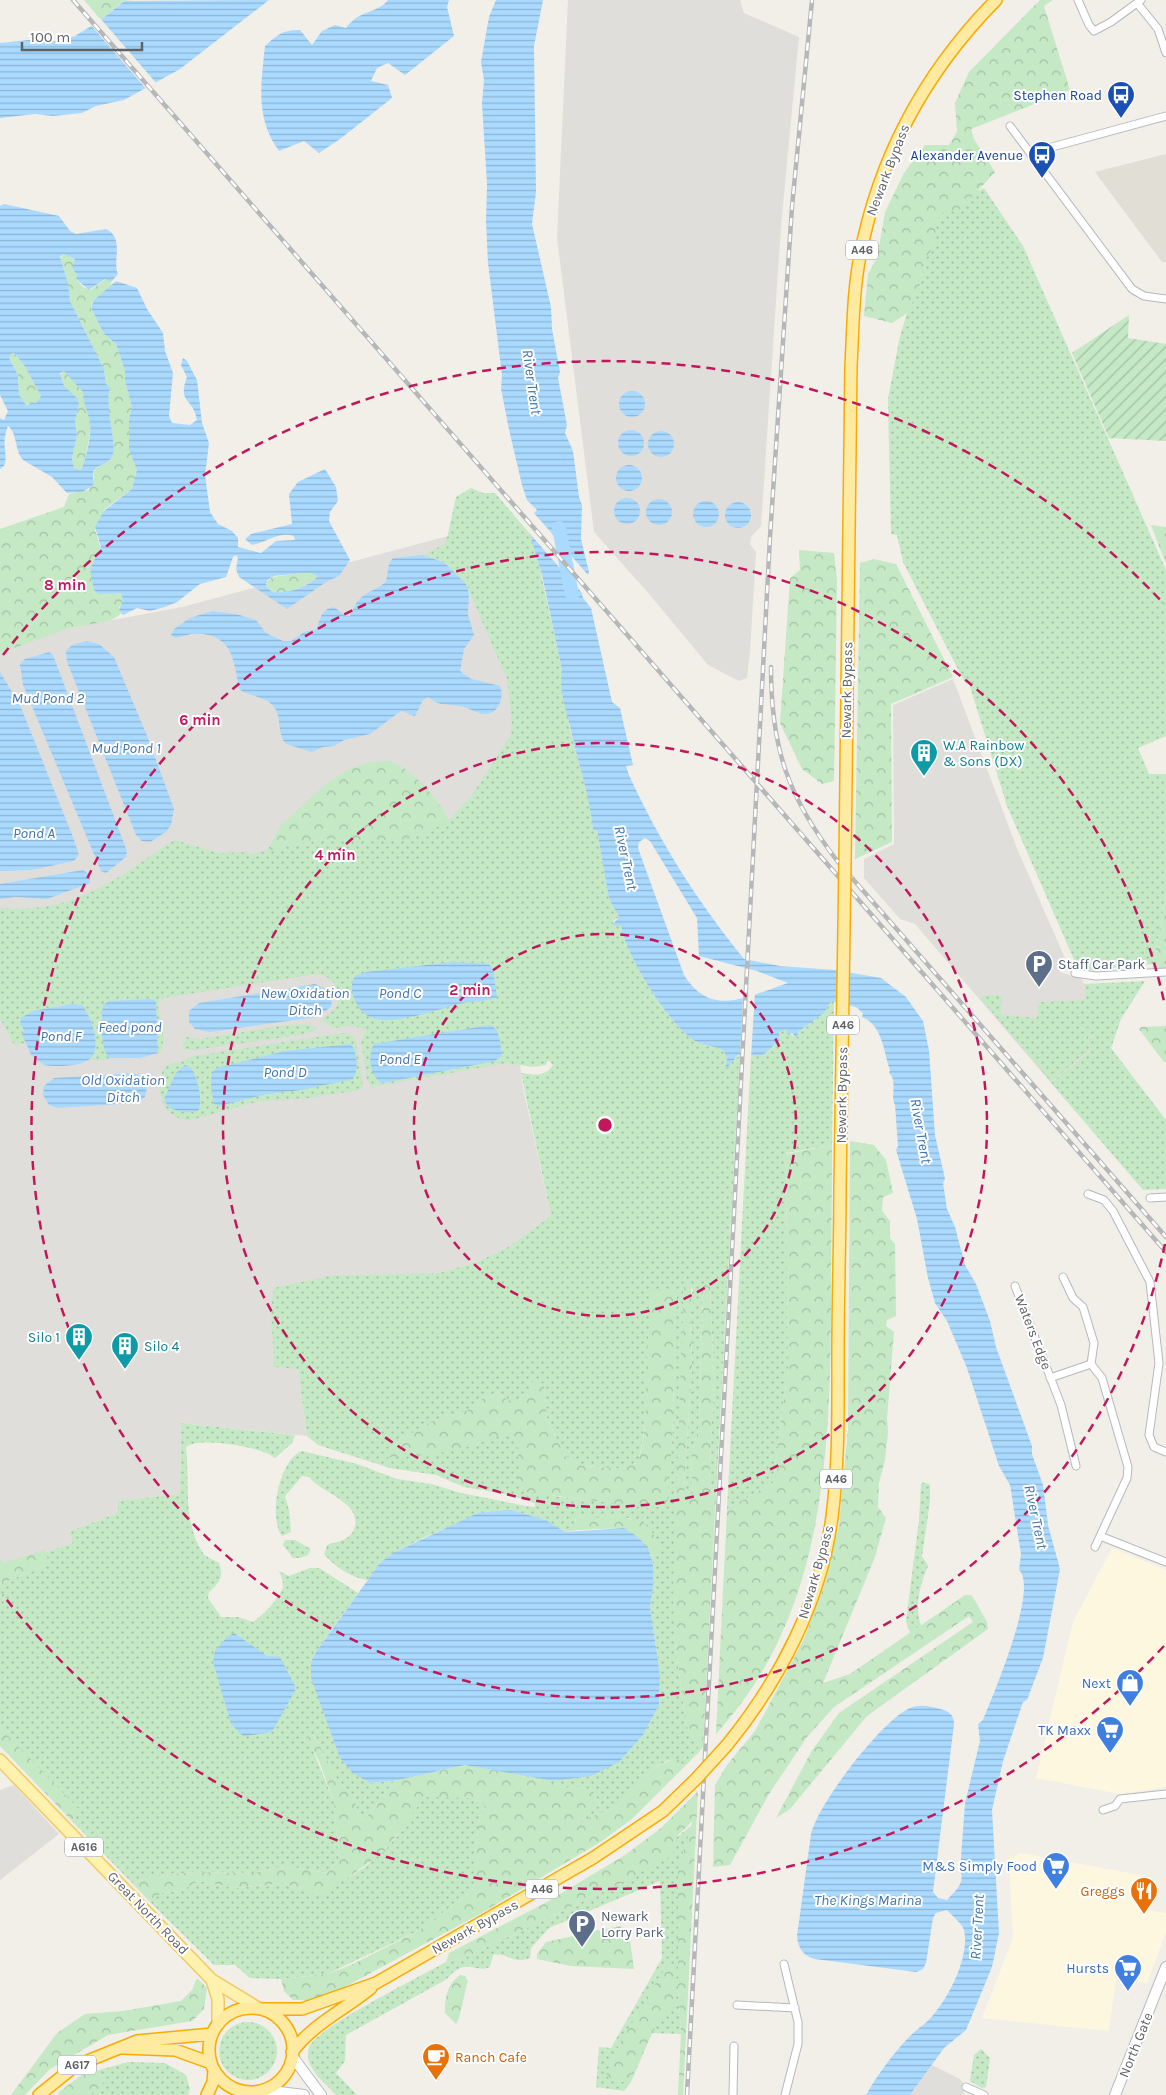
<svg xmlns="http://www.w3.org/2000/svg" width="1166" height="2095" viewBox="0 0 1166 2095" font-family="Karla,sans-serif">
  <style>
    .commercial { fill: #fef7e0 }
    .industrial { fill: #e0deda }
    .education { fill: #e1ded6 }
    .grass { fill: url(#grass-dots); fill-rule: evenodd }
    .forest { fill: url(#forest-crowns) }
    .garden { fill: url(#garden-furrows) }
    .water { fill: url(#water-rules); fill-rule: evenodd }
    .pier { fill: #f1efe8 }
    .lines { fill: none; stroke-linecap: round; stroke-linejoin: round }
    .river { stroke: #aadaff; stroke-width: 14 }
    .minor-casing { stroke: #b5b8bc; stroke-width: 9 }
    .secondary-casing { stroke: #b6babf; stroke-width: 12 }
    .primary-casing { stroke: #f2c960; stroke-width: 14 }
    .trunk-casing { stroke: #f9ab00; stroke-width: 14 }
    .minor { stroke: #fff; stroke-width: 7 }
    .secondary { stroke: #fff; stroke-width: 10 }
    .primary { stroke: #fff2af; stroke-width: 11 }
    .trunk { stroke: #feeaa1; stroke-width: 11 }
    .rail-casing { stroke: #b6b7b8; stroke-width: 4.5 }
    .rail { stroke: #fff; stroke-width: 2.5; stroke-dasharray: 8; stroke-linecap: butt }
    .trunk-bridge-casing { stroke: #f9ab00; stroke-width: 14; stroke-linecap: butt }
    .trunk-bridge { stroke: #feeaa1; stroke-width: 11 }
    .ring { fill: none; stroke: #c2185b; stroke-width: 2.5; stroke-dasharray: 9 6 }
    .labels { text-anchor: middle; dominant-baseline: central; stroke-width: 4; stroke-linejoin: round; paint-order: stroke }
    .shield { fill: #fff; stroke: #8f9295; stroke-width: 1 }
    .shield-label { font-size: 12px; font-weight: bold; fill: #5f6368 }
    .transit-label { font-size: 14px; fill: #164399; stroke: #fff; text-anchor: end }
    .street-label { font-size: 14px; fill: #5f6368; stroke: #fff }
    .culture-label { font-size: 14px; fill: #0d838f; stroke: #fff; text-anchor: start }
    .service-label { font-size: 14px; fill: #4e5e75; stroke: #fff; text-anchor: start }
    .shop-label { font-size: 14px; fill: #366cbe; stroke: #fff; text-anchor: end }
    .food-label { font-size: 14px; fill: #c56008; stroke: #fff; text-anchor: end }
    .water-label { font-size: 15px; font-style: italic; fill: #4174aa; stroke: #fff }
    .centre { fill: #c2185b; stroke: #fff; stroke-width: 2.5 }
    .ring-label { font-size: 15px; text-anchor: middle; font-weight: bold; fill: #c2185b; stroke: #fff; stroke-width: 4; stroke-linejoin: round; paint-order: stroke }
  </style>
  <defs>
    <pattern id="grass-dots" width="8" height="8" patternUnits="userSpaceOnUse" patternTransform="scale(1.25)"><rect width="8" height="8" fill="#c5e8c5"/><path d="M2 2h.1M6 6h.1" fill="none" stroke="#a3c0a4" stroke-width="1.8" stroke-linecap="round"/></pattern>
    <pattern id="forest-crowns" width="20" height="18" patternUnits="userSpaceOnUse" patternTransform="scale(1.25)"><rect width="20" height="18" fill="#c5e8c5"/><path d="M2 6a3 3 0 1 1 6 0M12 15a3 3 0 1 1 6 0" fill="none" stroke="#a3c0a4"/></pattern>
    <pattern id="garden-furrows" width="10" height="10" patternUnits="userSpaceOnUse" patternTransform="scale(1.25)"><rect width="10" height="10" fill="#c5e8c5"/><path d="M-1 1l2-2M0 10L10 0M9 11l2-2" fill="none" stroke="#a3c0a4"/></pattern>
    <pattern id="water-rules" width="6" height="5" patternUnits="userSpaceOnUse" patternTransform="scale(1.25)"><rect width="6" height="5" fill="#aadaff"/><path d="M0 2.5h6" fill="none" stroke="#8eb4d2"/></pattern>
  </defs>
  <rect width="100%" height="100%" fill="#f1efe8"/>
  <path class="commercial" d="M1112,1548L1166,1570V1787L1120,1794L1036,1778L1073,1622Z
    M1021,1853L1145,1876L1140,1909L1166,1913V1932L1147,1983L1116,1978L1109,2031L982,2018L1013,1938L1009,1860Z"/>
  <path class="industrial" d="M568,0H740L744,13L799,37L781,226L761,526L751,537L750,544L756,552L750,652L747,678L739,681L708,665L650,595L594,532L557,238Z
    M448,536L513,652L520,770L508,948L522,1083L551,1216L508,1247L477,1262L439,1273L399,1275L274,1367L298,1368L307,1436L181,1423L180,1494L119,1501L118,1513L70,1531L73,1543L46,1552L0,1584V652L70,628L182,607Z
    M953,679L1018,851L1065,958L1060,972L1082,979L1083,983L1086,984L1090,1051L1051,1083L915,924L900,919L864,878V859L894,844L893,705Z
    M14,1785L59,1834L0,1880V1790Z
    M932,2065L960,2079L966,2087L963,2095H910Z"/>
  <path class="education" d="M1166,154V262H1162L1095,172Z"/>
  <path class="grass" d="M984,188L1023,246L1166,570V736L1138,748L1149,774H1166V896L1153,964L1079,971L1007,806L968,680L964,681L903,562L897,535L891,534L888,399L900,336L939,209Z
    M471,488L483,493H495L530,534L535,546L562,670L569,725L590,805L593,830H597L609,899L619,917L612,922L621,926C626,956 667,1021 692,1039C701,1046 714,1045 724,1051L727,1058L725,1066L740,1055L716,1494L709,1483L714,1381L710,1286H703L699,1426L691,1456L693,1498L685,1497L684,1488L692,1365L690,1316L693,1304L691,1297L693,1290L684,1280L674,1635L685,1717L688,1729L700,1751L683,1768L682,1764L669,1760L657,1766L618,1806L591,1817L562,1835L600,1804L592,1790L580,1787L565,1788L511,1773L553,1781L619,1762L643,1734L659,1705L660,1675L650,1607L653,1588V1564L651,1556L659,1554L648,1525L637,1523L629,1518H594L588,1515L575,1517L577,1530L565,1532L546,1520L511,1510L451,1526L425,1537L393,1553L380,1563L368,1580C351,1578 334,1566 324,1554L327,1545C339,1541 352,1540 355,1526C360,1502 322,1493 309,1477L302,1476L285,1496L289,1510L291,1532L282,1536C268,1518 279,1459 302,1451L357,1464L397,1479L431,1484L461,1493L526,1506L535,1507V1503L511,1495L464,1487L436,1475L390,1468L318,1445L307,1436L298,1369L274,1367L271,1307L274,1288L329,1276L439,1273L477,1262L508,1247L551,1216L521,1073C535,1075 545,1077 553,1065L548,1060L546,1065L533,1067L507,1063L371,1087L367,1080L361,1041L366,1029L351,1026L334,1028L321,1020C326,1016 332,1012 336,1007C345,991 332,976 317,974L163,998L158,1003C159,1020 170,1043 157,1056L158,1031L150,999L109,1001L103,1007L104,1043L109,1058L114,1059L86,1061L91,1058C93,1038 96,1022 82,1005C62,1003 39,1009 21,1018L25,1043L14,1045L0,1018V908C53,912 86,898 130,870C146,860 159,848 175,840L218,853L247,852V855L323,839L347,838L449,820L472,795L511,735L512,725L507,679L466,584L445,563L424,555L446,543L456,497ZM651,1323L674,1385L672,1444L614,1503L553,1496L520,1470L518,1448L510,1434H497L477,1444L380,1457L397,1442L432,1421L473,1409L486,1397L498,1393L507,1400L519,1402L544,1385L547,1418L565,1456L583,1466L624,1469L638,1461C651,1417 645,1368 651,1323Z
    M1145,981L1121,1019L1111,1048L1166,1120V1189L1143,1190L1051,1083L1090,1051L1087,1018L1089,1050L1051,1082L980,998L985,995H1002L1001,1015L1037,1018L1039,1002L1086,1000L1085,984Z
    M834,1000L832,1145L786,1153L788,1368L773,1483L727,1509L751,1055H763L780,1040L779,1032L786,1030L793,1036L825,1011L829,1002Z
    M307,1024L317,1028L316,1030L306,1034L194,1050H184L183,1045L186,1037L200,1039L287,1025Z
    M344,1033L353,1035L356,1040L363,1087L360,1090L309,1098L260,1101L191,1120C163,1121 151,1087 166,1065L181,1062L193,1056Z
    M181,1423L295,1435L292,1443L275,1458C264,1447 198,1436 186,1447C190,1481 182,1522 203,1553C206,1557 214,1560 219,1563C224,1577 220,1582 209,1592L208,1598L221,1617H238L253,1622C263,1615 276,1602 282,1590C285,1584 281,1576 279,1571L289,1576L310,1568H319L358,1593L316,1652L311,1662V1678L370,1783L394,1781L364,1821L358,1815L354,1796L337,1779L314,1735L308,1738L334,1802L339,1860L327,1873L285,1866L253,1873L199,1872L154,1875L132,1883L72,1821L74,1819L0,1728V1584L47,1565L46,1552L73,1543L70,1531L118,1513V1501L180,1494Z
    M924,1482L930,1485V1501L922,1556L928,1566C920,1585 914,1606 921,1625L910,1633L906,1621L919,1520L921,1484Z
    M285,1540H295L311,1549L308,1555L300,1558H293L283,1545Z
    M444,1796L474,1798L485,1805L479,1819L475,1854V1878L472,1891L418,1931L327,1974L281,1979L250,1978L235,1965H214L149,1901L162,1893L181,1891L198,1881L237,1888L284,1883L303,1891L344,1880L365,1867L395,1839L408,1817L425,1797Z
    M696,1815L678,1938V1987L681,2034L652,2033L631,2082L624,2091L596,2087L599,2047L611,2048L662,1958L660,1881L549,1928L531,1948L530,1958C512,1965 508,1952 493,1955L490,1967C475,1974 466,1956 447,1979L346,2035L345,2061L336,2073L357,2095H336C324,2082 303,2067 309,2047C316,2028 423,1975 446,1962L466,1957L613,1887L691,1826Z
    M219 2051a29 29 0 1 1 58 0a29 29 0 1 1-58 0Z
    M981,2049L990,2058L986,2087L982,2088L970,2081L974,2055Z
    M128,2062L165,2063L186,2075L190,2089L188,2095H90L104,2081L101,2075L92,2072Z"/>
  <path class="forest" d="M84,0H134L123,1L101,20Z
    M1040,0H1053L1044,6L1070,90L971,129L974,139L995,172L961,209L945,211L938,218L933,248L927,257L922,279L909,312L892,323L864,316L868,274L877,258L885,212L904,173L925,145H949L957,132L955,103L969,72Z
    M63,254L75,259L72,268L77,275L76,279L83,287L91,290L107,278L111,282V286L92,303L91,308L104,334L116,344L125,371V381L132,407L129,444L137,470L132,489L105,509L95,530L101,549L90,569L98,593L119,591C126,596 123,602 119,608L121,614L110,621L70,628L0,653V529L64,507L69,494L89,490L94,478L93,471L110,460C115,435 103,411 110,387L106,384L104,369L70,301L66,275L60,260Z
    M14,353L24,365L41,396L36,403L27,406L19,395L18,375L9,358L10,355Z
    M62,371H67L83,392L91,425L85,461L80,470L74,468L72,458L77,436L75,421L79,405L64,386L61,375Z
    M1151,525L1166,527V564Z
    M799,550L834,553L837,580L834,781L822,784L802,769L780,723L790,578L800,570Z
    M874,559L896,564L953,677L891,704L892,842L855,859L860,563Z
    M308,572L316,574L317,577C305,585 280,602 267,587V581L273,577Z
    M369,762C376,762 386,760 392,762C414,771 439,800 449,820L427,833L401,840L323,839L267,851L281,825L328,782L351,768Z
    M1166,896V972L1152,974L1153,964Z
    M1166,1026V1062H1164L1139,1029L1141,1027Z
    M850,1141L874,1145L886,1160L893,1193L883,1197L882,1211L890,1221V1238L895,1244L896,1316L887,1320L886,1326L894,1332L887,1418L888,1432L885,1460L879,1483L878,1507L886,1518L875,1557L823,1683L850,1674L965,1595H971L974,1599L987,1622L988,1629L867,1716L790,1809L776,1818L811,1752L839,1713L973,1622L969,1616L834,1707L807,1737L769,1794L730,1865L713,1867L715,1785L727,1765L755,1731L803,1641L824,1586L839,1525L848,1429Z
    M832,1145C832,1199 831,1253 831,1308C830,1458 824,1616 716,1734L727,1509L773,1483L788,1368L786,1154Z
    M684,1280L691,1281V1297L693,1304L690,1316L692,1365L684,1487L685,1497L689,1499L693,1498L691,1456L699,1426L703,1286L705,1281L710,1285L714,1381L709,1483L716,1494L703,1747L700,1751L688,1729L685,1717L674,1635L673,1587Z
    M650,1290H677L672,1444L667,1506L649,1508L519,1491L518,1448L510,1434C496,1434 489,1440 476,1444C445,1454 411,1458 379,1457L397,1442L432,1421L472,1409L485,1397L498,1393L507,1400L519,1401L528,1394L530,1383L537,1380L544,1384L547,1418L565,1456L583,1466L624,1469L638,1461C649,1429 645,1393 647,1358C648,1335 651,1313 650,1290Z
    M588,1515L594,1518L617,1515L648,1525L660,1547L659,1554L651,1556L649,1550L624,1528L577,1530L575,1517Z
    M45,1550L48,1560L47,1565L0,1584V1557L3,1563Z
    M0,1728L78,1808L72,1821L0,1746Z
    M314,1735L337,1779L354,1796L358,1815L364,1821L394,1781L465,1765L511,1773L565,1788L580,1787L592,1790L600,1804L566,1832L591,1817L618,1806L657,1766L674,1759L680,1760L683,1768L633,1818L602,1841L480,1914L328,1996L305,2003L304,2000H293L284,1991L281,1979L327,1974L351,1965L418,1931L472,1891L475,1878V1854L479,1819L485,1805L474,1798L425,1797L385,1851L322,1896L303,1891L284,1883L237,1888L198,1881L181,1891L162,1893L149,1901L132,1883L154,1875L199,1872L253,1873L285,1866L327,1873L339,1860L334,1802L319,1761L307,1738Z
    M698,1791L683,2095H678L681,2034L678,1987V1868L693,1821L677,1836L673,1855L613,1887L466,1957L446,1962L449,1953L545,1903L625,1855L661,1828Z
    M619,1926L629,1932L634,1969L571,1966L537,1959V1954L546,1942Z
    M669,1964L675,1970V2001L655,2028L628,2081L617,2083L606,2076C614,2048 631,2026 646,2000C654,1986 658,1977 669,1964Z
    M460,1975L465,1976L468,1981C464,1991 461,2019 456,2024L445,2013C445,1997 447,1985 460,1975Z
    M197,1978L207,1988L204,2009L192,2021L108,2035L50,2069L25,2095H11L57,2033L85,2014L123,2011L181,2001L192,1990Z
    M92,2072L101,2075L104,2081L90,2095H58L59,2092L80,2076Z"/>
  <path class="garden" d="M1129,315L1128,338L1166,344V441L1109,438L1072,353Z"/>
  <path class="water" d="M269,0L180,69L124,100L96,106L82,113L53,116L35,114L0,118V43L29,40L55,41L75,36L101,20L124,1Z
    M388,0H449L447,7L454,36L405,75L388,63L377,68L371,81L388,85L392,98L340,139L319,153L304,141L279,151C255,118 261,84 265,46C275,36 284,29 300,30L312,45L322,31L335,25L346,28C360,9 377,14 388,0Z
    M496,0H543L534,46L536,192L532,224L551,307L552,329L560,372L558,378L567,425L565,433L573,451L579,497L582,505L581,539L589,572L588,575L534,513L537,510L527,500L522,485L510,434L501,389L502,375L488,263L486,222L487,184L482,104L484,80L481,62L489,17Z
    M4,204L59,216L70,231L76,234L106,229C125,238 112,261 118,274L111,282L105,279L89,290L76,279L77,275L72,268L75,259L63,254L60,257L68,283L70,301L104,369L106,384L110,387C104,408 118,446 112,457C108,464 98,465 93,471V486L82,492L67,493L52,477L23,460C14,450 18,434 8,426C0,446 9,452 4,466L0,469V418L4,420L8,411L0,395V206ZM14,353L24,365L41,396L36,403L31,402L27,406L19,395L18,375L9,358L11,354ZM64,371L83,392C83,403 88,412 90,422C92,430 86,465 80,470L74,468L72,458L77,436L75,421L79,405L78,399L64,386L60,373Z
    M116,281L137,288L147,309L163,333L165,351L173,373L169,416L172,423L190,425L197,420C193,397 177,404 187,377L181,365L183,358L187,361L197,380L202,423L209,443L205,475L210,512L218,524L232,531L238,538V547L261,553L276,541L295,540L294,536C279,531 265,543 252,545L245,539L251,534L292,524L289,494L298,482L325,469L336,487L338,501L330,512L329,521L350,560L339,576L326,582L287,609L239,577L236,569L238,558L236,555L233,557L226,577L200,584L177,602L165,607L150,611L137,608L123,615L119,610L123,600L121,593L99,594L94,590L90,569L101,547L95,527L104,511L132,489L137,470L129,449V420L132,407L125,381V371L116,344L104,334L91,308L94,300ZM303,573H311L318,576C307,588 288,594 272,592L266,586L267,580L274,576Z
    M619 404a13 13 0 1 1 26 0a13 13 0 1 1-26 0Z
    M618 443a13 13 0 1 1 26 0a13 13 0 1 1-26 0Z
    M648 444a13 13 0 1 1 26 0a13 13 0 1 1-26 0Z
    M616 478a13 13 0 1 1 26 0a13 13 0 1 1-26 0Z
    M614 511a13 13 0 1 1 26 0a13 13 0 1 1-26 0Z
    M646 512a13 13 0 1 1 26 0a13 13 0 1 1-26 0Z
    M693 514a13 13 0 1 1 26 0a13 13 0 1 1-26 0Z
    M725 515a13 13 0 1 1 26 0a13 13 0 1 1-26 0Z
    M530,534L582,593L583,598L591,608L612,702L620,708L633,765L626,766L629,775C660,843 698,902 744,959L780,966L835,970L881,978L906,997L923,1021L929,1050L935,1135L945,1179L943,1183L947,1209L955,1227L965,1265L976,1284L990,1321L996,1347L1032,1446V1454L1043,1485L1048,1525L1060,1569L1043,1658L1027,1700L1023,1702L1003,1761L992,1810L999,1933L992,1967L966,2030L944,2048L910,2095H866C878,2074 892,2055 909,2037C917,2029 927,2023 934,2014C950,1995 970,1955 964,1930C962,1923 952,1916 947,1910L936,1913L933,1918L926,1963L923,1969L916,1972L815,1959C803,1956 798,1948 797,1936L811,1834C818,1804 881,1721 910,1708C920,1704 930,1706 940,1709C949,1711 954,1715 954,1724L933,1892L938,1898L947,1900C954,1892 966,1883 960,1871L965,1803L980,1741L978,1724L983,1720C993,1695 1039,1588 1019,1570L1021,1554L1010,1485L999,1466L967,1368L947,1321L935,1303L928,1278L917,1219L896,1150L898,1146L895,1105C890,1096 898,1081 889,1073L890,1070C883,1050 883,1026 862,1017L863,1013L856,1007L831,1001L824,1013L798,1032L797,1038L792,1033L788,1035L786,1030L779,1032L780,1040L763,1055H738L725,1070L727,1058L724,1051C714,1045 701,1046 692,1039C667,1021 626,956 621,926L612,925L619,917L609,899L597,830H593C590,797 579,767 572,735C568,715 558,691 562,670L542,575ZM645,838L650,841L697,918L699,956L757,971L788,983C750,995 712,1020 684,975L638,848L639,842Z
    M423,555L445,563L466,584L469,594L468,615L474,635L464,649L460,671L471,679L500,686C504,696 500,712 487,714C479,715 471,709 464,707C449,703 442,708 428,697L423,700L415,716L401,711L370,734L344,740L334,746L323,747L312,752L286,744C277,734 282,718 274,707C266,696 250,697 239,689C234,658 231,631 191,634C186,635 181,637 175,638L171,635L174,629L190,618L212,611L236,614L256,620L266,633L283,641H291L304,632L317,629C320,619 321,609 334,607L346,616H350C360,591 367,596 386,582L389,564L393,558Z
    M87,641L99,644L114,657L148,738L174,809L171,825L166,832L150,842L142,841L136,835L67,662L66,651L72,645Z
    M49,652L53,655L127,851L126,857L106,873L101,871L23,685L20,664L25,659Z
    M0,672L20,705L73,837L79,855L74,861L32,870L0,871Z
    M83,870L90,875V883L47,899L15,897L0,899V884Z
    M453,962L489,964L493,970L497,997C486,1002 474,1001 463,1003C439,1009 399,1024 375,1019C365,1017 357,1007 354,998C351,991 351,983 355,976L366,972Z
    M315,984L328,990L332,999L331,1007L316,1017L210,1032L195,1029L189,1022V1011L199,1003Z
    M150,999L155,1000L156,1003L158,1053L140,1058H109C100,1049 101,1017 103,1005L109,1001Z
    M72,1004L82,1005C91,1016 101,1044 92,1057C84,1067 55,1067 44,1065L31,1055L22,1034L24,1030L20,1024L21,1018L33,1011Z
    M490,1025C501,1029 500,1045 502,1056L495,1061L383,1083C370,1079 367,1055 374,1044Z
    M351,1044C357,1052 359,1070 353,1079L301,1090L267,1094L220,1106L214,1104C212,1093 207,1074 217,1068L285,1051Z
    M185,1065L191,1068C197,1077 204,1102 198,1111C187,1114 168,1112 164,1099L176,1073Z
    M134,1073L143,1077L147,1087L145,1097L136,1103L58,1108L49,1105L43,1095L44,1086L54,1078Z
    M511,1510L546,1520L565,1532L624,1528L640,1539L649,1550L653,1564V1588L650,1607L660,1675L659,1705L643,1735L619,1762L591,1776L553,1781L465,1765L394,1781L370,1783L353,1773L340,1758L311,1678V1662L316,1652L380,1563L393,1553L478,1513Z
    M234,1633L267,1656L280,1657L295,1686V1691L273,1730L267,1733L243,1736L231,1724L213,1662L215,1651L227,1637Z"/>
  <path class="pier" d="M100,18L157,84L148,91L90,24Z
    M755,993L751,1058L740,1057L743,995Z"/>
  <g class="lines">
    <path class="river" d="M559,528L572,595"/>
    <defs>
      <path id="minor" d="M1078,0L1089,25L1094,31L1111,22L1141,0
        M1137,3L1158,29L1166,53
        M1010,126L1132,289L1144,296L1166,299
        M1030,153L1166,116
        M1075,973L1096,976L1166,972
        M1088,1194L1104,1200L1113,1211L1150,1282L1159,1363L1149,1435L1154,1447L1166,1452
        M1150,1198L1166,1197
        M1063,1277L1073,1298L1083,1307L1094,1343L1091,1364L1102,1378L1128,1467L1127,1478L1095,1547
        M1015,1286L1061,1405L1076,1466
        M1050,1378L1091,1364
        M1100,1536L1166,1562
        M1103,1810L1115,1806L1120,1799L1166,1794
        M784,1964L798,2022V2044L785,2095
        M737,2005L795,2008
        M966,2087L984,2095
        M733,2095L734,2046"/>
      <path id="secondary" d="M292,2056L321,2095
        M263,2090L304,2095
        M1115,2095L1166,1967"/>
      <path id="primary" d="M0,1760L212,1980L258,2008
        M212,1980L218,1999V2024"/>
      <path id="trunk" d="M845,862L851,366C853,329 853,292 860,256C879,157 926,71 996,0
        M727,1745C780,1680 821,1601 832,1517C839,1463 838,1409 838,1354C838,1299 840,1243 840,1188
        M209 2050a42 42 0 1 1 84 0a42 42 0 1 1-84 0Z
        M262,2009H302L376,1983L593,1858L663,1811L697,1778
        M123,2048L175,2050L211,2063
        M292,2052C313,2024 344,2010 371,1988
        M39,2095L75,2066L137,2041L212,2034
        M207,2095L213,2082L214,2070"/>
    </defs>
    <use href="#minor" class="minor-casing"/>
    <use href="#secondary" class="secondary-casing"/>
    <use href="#primary" class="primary-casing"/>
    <use href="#trunk" class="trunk-casing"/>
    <use href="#minor" class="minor"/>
    <use href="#secondary" class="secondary"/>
    <use href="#primary" class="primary"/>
    <use href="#trunk" class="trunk"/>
    <defs>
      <path id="rail" d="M73,0L1166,1252
        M771,667C771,749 788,797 838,862L1166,1237
        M687,2095L770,537L792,207L812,0"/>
    </defs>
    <use href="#rail" class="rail-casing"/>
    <use href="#rail" class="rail"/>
    <defs>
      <path id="trunk-bridge" d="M840,1188L845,862
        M697,1778L727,1745"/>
    </defs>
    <use href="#trunk-bridge" class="trunk-bridge-casing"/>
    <use href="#trunk-bridge" class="trunk-bridge"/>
  </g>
  <g class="ring">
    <circle cx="605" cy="1125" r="191"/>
    <circle cx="605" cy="1125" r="382"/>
    <path d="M1165 1244A573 573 0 1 1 1165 1006"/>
    <path d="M1164 1646A764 764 0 0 1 3 1595M3 655A764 764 0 0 1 1164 604"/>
  </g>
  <defs>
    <symbol id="bus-pin" viewBox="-11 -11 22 30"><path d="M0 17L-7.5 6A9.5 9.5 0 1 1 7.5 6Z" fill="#1a4fb4" stroke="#fff"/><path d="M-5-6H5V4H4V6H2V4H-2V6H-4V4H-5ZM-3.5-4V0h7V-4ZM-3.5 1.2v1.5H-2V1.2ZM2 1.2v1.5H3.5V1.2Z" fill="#fff"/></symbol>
    <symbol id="building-pin" viewBox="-11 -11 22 30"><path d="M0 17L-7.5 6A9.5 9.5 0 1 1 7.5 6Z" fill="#0f9aa8" stroke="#fff"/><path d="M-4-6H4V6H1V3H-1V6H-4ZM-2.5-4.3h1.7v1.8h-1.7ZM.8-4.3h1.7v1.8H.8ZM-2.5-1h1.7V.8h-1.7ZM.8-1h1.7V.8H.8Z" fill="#fff"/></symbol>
    <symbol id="parking-pin" viewBox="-11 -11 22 30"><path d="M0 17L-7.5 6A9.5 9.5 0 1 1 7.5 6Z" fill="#5c6f8a" stroke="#fff"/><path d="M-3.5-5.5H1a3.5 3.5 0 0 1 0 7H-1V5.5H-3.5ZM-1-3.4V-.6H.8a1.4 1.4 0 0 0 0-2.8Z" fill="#fff"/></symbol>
    <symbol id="shop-pin" viewBox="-11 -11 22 30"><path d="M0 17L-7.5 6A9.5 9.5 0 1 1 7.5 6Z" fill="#3f7fe0" stroke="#fff"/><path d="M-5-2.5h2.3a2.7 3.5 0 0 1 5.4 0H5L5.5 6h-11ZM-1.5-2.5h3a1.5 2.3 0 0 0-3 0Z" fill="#fff"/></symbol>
    <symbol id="supermarket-pin" viewBox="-11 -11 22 30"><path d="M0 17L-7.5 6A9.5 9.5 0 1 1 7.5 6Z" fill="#3f7fe0" stroke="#fff"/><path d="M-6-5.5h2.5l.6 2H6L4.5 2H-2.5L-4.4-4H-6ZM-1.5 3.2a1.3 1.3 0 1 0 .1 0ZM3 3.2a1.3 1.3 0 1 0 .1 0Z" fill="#fff"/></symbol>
    <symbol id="restaurant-pin" viewBox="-11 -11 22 30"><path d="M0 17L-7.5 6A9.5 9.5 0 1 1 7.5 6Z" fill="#e8710a" stroke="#fff"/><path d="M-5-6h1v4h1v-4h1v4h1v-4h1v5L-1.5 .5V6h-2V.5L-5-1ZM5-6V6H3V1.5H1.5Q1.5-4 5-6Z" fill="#fff"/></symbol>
    <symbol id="cafe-pin" viewBox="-11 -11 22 30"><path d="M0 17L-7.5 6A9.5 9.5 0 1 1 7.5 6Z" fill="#e8710a" stroke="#fff"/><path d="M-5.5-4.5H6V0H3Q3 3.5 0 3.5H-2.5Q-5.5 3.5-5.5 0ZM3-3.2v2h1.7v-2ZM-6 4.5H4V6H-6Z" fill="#fff"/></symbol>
  </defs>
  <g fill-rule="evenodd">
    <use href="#bus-pin" x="1105" y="79" width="32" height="43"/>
    <use href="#bus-pin" x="1026" y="139" width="32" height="43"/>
    <use href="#building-pin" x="908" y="737" width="32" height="43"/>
    <use href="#parking-pin" x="1023" y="948" width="32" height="43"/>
    <use href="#building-pin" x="63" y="1321" width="32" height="43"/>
    <use href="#building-pin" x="109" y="1330" width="32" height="43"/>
    <use href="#shop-pin" x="1114" y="1667" width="32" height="43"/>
    <use href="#supermarket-pin" x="1094" y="1714" width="32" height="43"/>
    <use href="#supermarket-pin" x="1040" y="1850" width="32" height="43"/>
    <use href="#restaurant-pin" x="1128" y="1875" width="32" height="43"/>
    <use href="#parking-pin" x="566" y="1908" width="32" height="43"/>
    <use href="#supermarket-pin" x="1112" y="1952" width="32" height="43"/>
    <use href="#cafe-pin" x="420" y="2041" width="32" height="43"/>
  </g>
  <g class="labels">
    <g class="shield">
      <rect x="846" y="240.5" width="32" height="19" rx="4"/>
      <rect x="827" y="1015.5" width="32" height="19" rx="4"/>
      <rect x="820" y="1469.5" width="32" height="19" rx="4"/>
      <rect x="65" y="1837.5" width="38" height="19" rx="4"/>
      <rect x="526" y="1879.5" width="32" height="19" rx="4"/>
      <rect x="58" y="2055.5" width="38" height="19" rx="4"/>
    </g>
    <g class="shield-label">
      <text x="862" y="250">A46</text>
      <text x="843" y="1025">A46</text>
      <text x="836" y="1479">A46</text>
      <text x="84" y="1847">A616</text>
      <text x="542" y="1889">A46</text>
      <text x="77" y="2065">A617</text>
    </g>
    <g class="transit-label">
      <text x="1102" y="95">Stephen Road</text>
      <text x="1023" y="155">Alexander Avenue</text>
    </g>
    <g class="street-label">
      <text transform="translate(888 170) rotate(-69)">Newark Bypass</text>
      <text transform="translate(847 690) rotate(-89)">Newark Bypass</text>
      <text transform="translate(842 1095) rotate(-89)">Newark Bypass</text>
      <text transform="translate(1033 1332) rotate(69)">Waters Edge</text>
      <text transform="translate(816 1572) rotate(-74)">Newark Bypass</text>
      <text transform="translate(148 1913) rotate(46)">Great North Road</text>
      <text transform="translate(475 1927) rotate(-29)">Newark Bypass</text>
      <text transform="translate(1136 2045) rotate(-68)">North Gate</text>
    </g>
    <g class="culture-label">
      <text x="943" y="745">W.A Rainbow<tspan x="943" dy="16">&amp; Sons (DX)</tspan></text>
      <text x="60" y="1337" text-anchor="end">Silo 1</text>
      <text x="144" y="1346">Silo 4</text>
    </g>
    <g class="service-label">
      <text x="1058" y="964">Staff Car Park</text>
      <text x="601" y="1916">Newark<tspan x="601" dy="16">Lorry Park</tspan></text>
    </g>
    <g class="shop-label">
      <text x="1111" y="1683">Next</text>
      <text x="1091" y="1730">TK Maxx</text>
      <text x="1037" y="1866">M&amp;S Simply Food</text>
      <text x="1109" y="1968">Hursts</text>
    </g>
    <g class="food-label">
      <text x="1125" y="1891">Greggs</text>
      <text x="455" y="2057" text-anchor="start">Ranch Cafe</text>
    </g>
    <g class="water-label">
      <text transform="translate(532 382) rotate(82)">River Trent</text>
      <text x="48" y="698">Mud Pond 2</text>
      <text x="126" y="748">Mud Pond 1</text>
      <text x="34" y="833">Pond A</text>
      <text transform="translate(626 858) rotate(78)">River Trent</text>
      <text x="305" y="993">New Oxidation<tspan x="305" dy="17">Ditch</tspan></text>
      <text x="400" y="993">Pond C</text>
      <text x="130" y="1027">Feed pond</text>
      <text x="61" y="1036">Pond F</text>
      <text x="400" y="1059">Pond E</text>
      <text x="285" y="1072">Pond D</text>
      <text x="123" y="1080">Old Oxidation<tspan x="123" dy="17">Ditch</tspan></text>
      <text transform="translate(921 1131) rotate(80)">River Trent</text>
      <text transform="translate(1036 1517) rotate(78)">River Trent</text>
      <text x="868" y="1900">The Kings Marina</text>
      <text transform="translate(977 1927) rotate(-87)">River Trent</text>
    </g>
  </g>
  <circle cx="605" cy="1125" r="8" class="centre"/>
  <g class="ring-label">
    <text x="65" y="590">8 min</text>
    <text x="200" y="725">6 min</text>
    <text x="335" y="860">4 min</text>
    <text x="470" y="995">2 min</text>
  </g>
  <path d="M22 42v8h120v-8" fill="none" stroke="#5f6368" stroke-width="2.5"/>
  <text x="30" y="42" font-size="15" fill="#5f6368" stroke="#ffffff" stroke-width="4" paint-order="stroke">100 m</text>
</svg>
